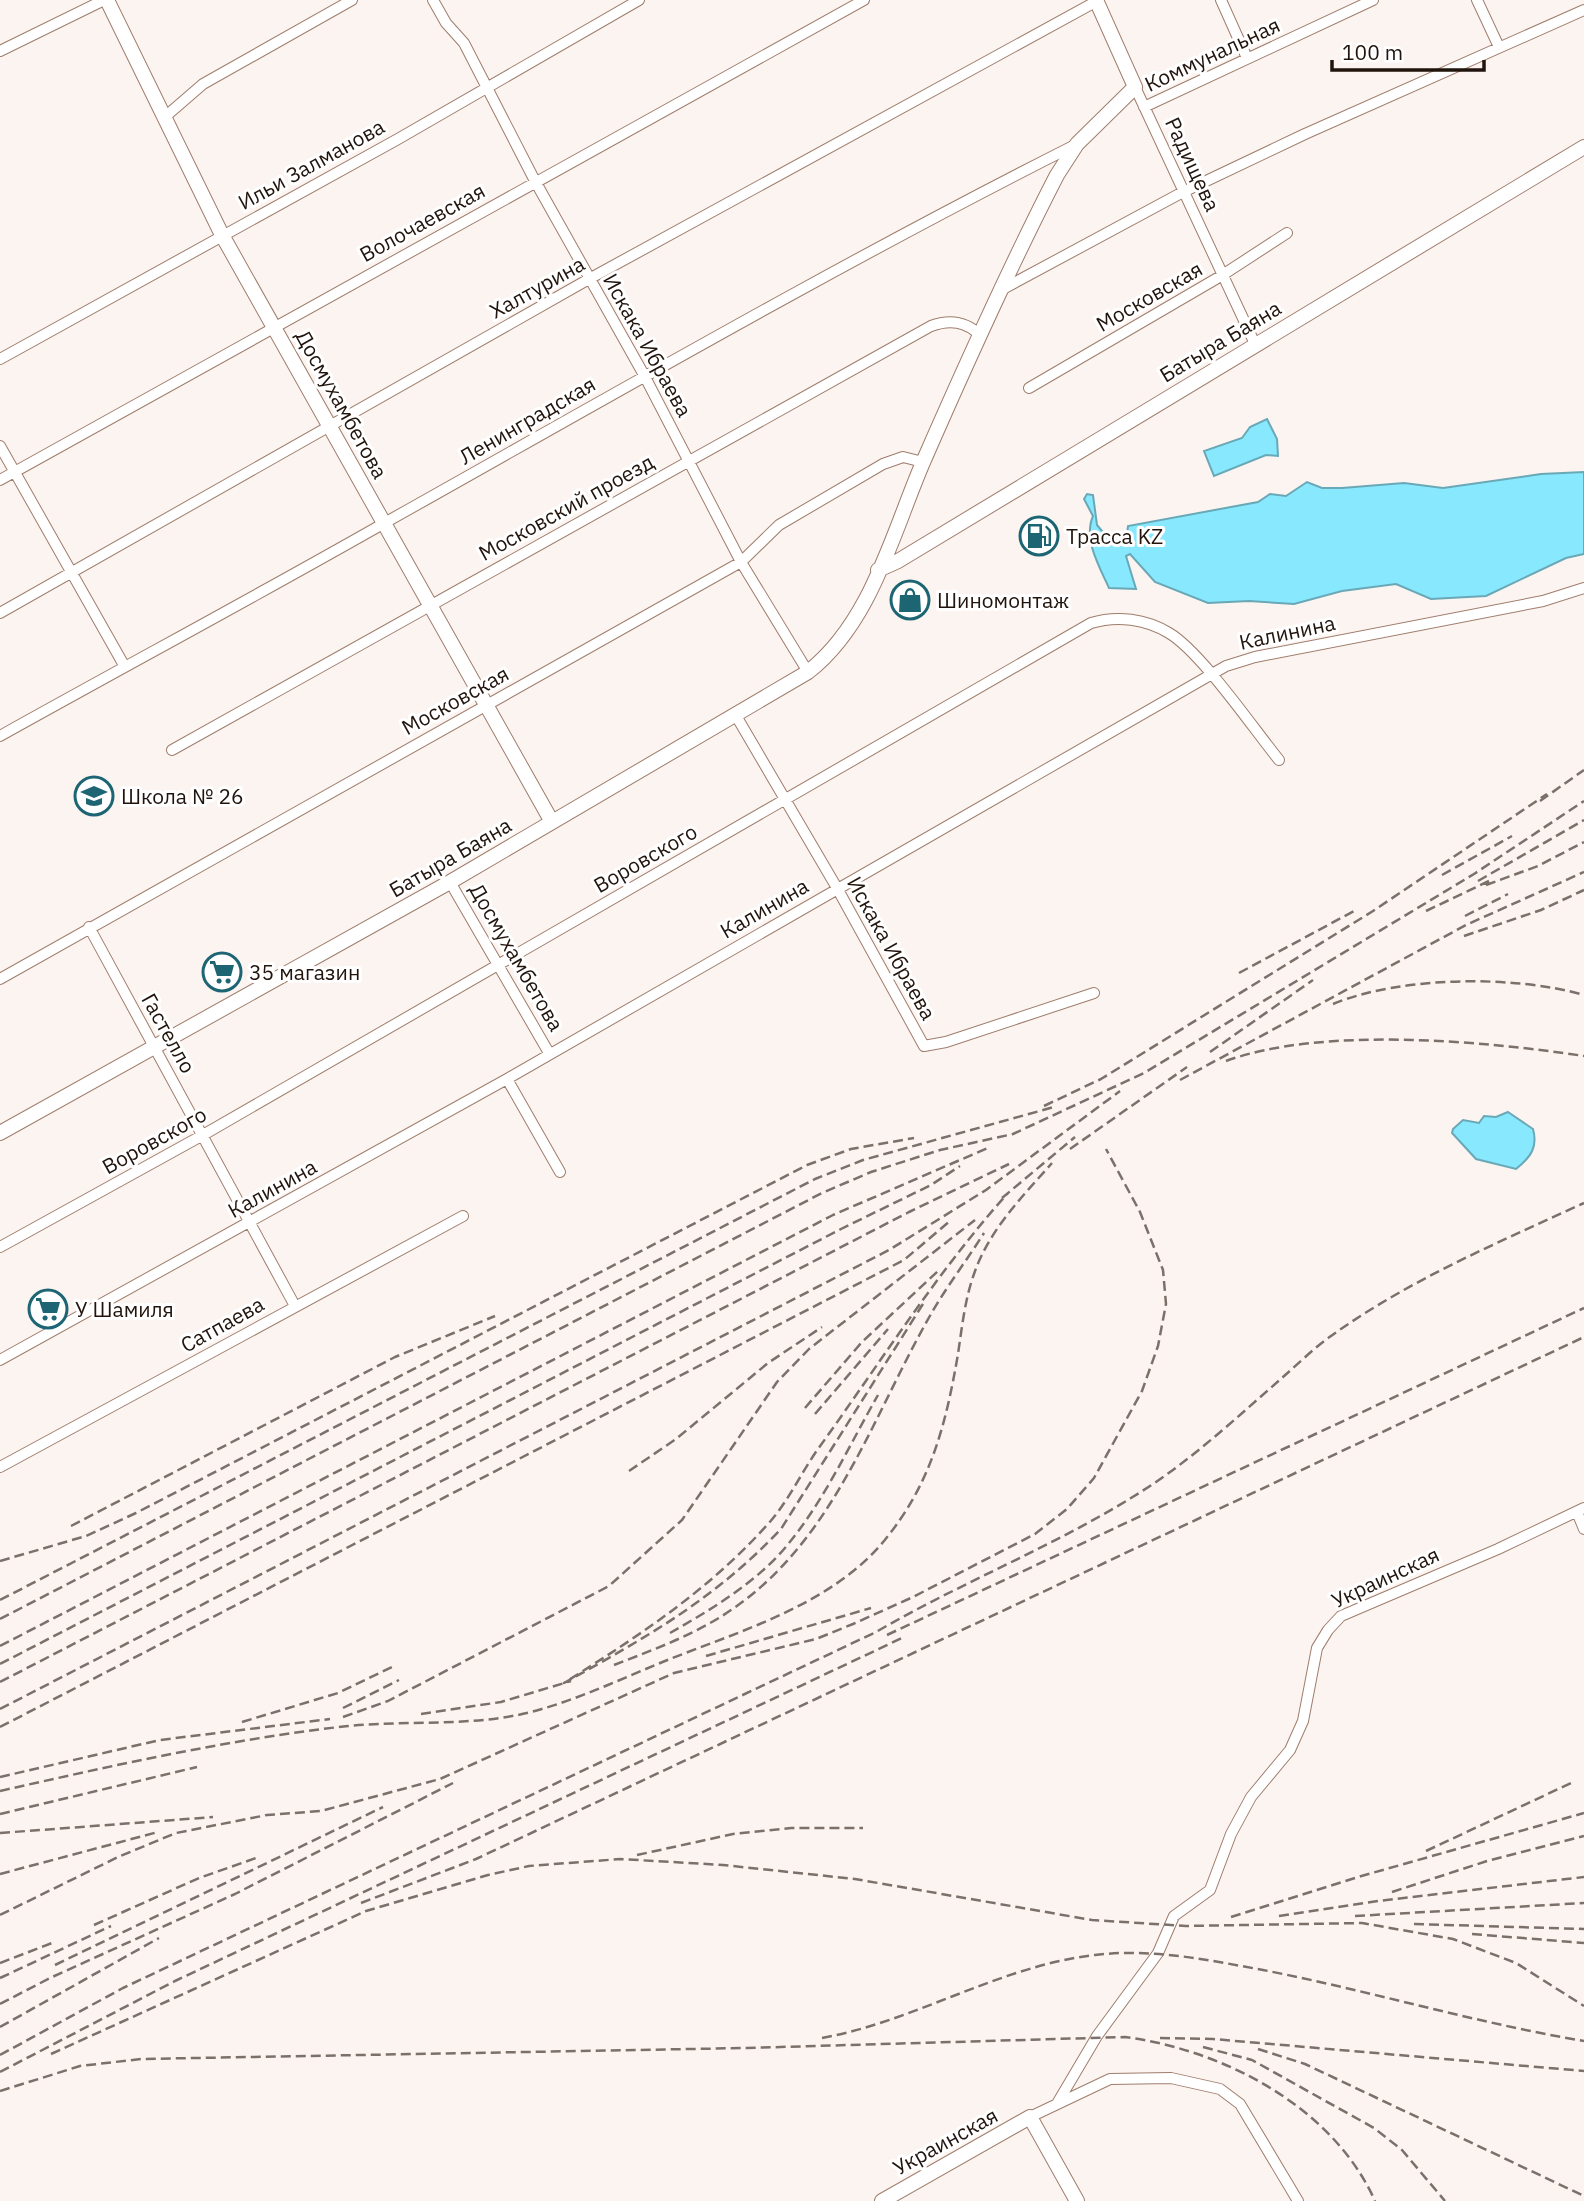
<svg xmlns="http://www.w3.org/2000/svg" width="1584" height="2201" viewBox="0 0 1584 2201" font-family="'IBM Plex Sans',sans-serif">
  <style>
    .water { fill: #88e8fe; stroke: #69a8b6; stroke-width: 2 }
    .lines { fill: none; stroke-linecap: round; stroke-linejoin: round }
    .street-casing { stroke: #9f7d6c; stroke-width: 12 }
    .secondary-casing { stroke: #9f7d6c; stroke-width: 16 }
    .street { stroke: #fff; stroke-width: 10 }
    .secondary { stroke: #fff; stroke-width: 14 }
    .rail { stroke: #7b706a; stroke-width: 2.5; stroke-dasharray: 10 5; stroke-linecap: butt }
    .labels { text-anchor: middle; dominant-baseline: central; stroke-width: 6; stroke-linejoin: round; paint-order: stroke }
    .street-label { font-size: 21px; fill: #21140d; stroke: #fff }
    .poi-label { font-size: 21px; fill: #21140d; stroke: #fff; text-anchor: start }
  </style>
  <rect width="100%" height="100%" fill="#fcf4f0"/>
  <path class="water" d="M1267,419L1277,439L1278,456L1266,455L1214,476L1204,451L1242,438L1250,427Z
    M1584,472V554L1566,558L1486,596L1431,599L1396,584L1342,591L1294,604L1249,601L1208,603L1155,582L1130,554L1126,556L1136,589L1109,588C1099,566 1083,539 1093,516L1084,499L1087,494L1093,495L1097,525L1107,537L1121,542L1126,540L1128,526L1258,502L1270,494L1286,496L1307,482L1322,488H1342L1404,483L1443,488L1541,474Z
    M1508,1112L1533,1129C1538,1147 1531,1157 1516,1169L1476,1159L1452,1133L1453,1129L1463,1120L1479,1123L1484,1116L1496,1117Z"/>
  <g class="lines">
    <defs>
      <path id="street" d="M433,0L446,23L464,43L535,181L644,375L741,562L808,672
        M1221,0L1247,58
        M1477,0L1499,47
        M0,51L104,0
        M1135,87L1255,344
        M1144,107L1373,0
        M166,116L203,84L352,0
        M1001,290L1183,192L1305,134L1584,10
        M0,359L398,139L639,0
        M1029,388L1221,276L1287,233
        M0,446L125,667
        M0,480L864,0
        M0,613L589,279L1097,1
        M735,714L837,888L924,1046L946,1042L1094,993
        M0,736C129,664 260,594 388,521C616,393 841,263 1075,145
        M172,750L931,326C950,319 966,321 981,336
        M450,882L549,1053
        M89,927L295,1306
        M0,979L741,562L779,525L883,464L903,457L923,462
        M507,1079L560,1172
        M0,1247L203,1135L1091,623C1117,615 1146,619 1169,633C1201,652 1253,728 1279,760
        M0,1360L507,1079L1226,666L1255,657L1543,601L1584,588
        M0,1467L463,1216
        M1577,1512L1584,1529
        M1058,2102L1097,2036L1158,1953L1174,1916L1210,1890L1231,1834L1251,1797L1290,1750L1303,1721L1317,1648L1328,1630L1341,1616L1498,1549L1584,1508
        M1030,2117L1110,2079L1171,2078L1220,2089L1240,2104L1298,2201"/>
      <path id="secondary" d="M107,0L222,235L552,822
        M878,570L898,561L1584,147
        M0,1133L450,882L808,672C872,622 893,531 924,460C966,364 1009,268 1057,175L1077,144L1135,87L1096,0
        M882,2201L1030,2117L1077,2201"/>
    </defs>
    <use href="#street" class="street-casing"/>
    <use href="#secondary" class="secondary-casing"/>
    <use href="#street" class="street"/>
    <use href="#secondary" class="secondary"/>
    <path class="rail" d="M1540,801L1584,770
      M1442,875L1512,836
      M1478,881L1584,820
      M1486,885L1538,866L1584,842
      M1426,911L1489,881
      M1465,916L1508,894
      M1464,936L1541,910L1584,890
      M1239,973L1354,911
      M1333,1004C1401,976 1514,975 1584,995
      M1210,1052L1313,980
      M1226,1061C1322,1026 1484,1041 1584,1056
      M1180,1080L1466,925L1584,872
      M1044,1106L1101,1079L1373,911L1547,794
      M1070,1149L1187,1067
      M1002,1198L1075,1137
      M923,1304L781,1529C715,1599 647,1637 564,1683C640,1635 708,1591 768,1524C788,1502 801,1473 818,1449C880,1363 937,1272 1008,1193
      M805,1408L862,1342L938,1271
      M815,1414L888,1329
      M629,1471L676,1439L768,1363L822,1327
      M71,1526L395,1357L495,1316
      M0,1561L86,1536L136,1513L807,1165L851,1149L914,1138
      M0,1600L815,1179L863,1160L1054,1107
      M0,1619L822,1193L871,1172L940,1150L1013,1134L1144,1073L1474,874L1584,801
      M670,1633C712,1609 759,1581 789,1543C825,1499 850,1444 878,1395
      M887,1635L1584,1308
      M0,1646L833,1215L990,1147
      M706,1656L871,1608
      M0,1664L841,1229L931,1185L960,1166
      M614,1665C655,1649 697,1634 734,1608C835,1538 873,1415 931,1314C947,1286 967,1260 984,1233
      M0,1682L909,1212L1009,1164
      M343,1708L399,1680
      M0,1709L889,1250L986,1190L1120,1091
      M421,1714L501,1702L571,1681
      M343,1717L388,1701L609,1586L682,1520L777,1382L809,1349L975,1220
      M242,1722L338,1693L392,1667
      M0,1727L904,1260L950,1221
      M0,1777L160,1740L330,1719
      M0,1791C115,1765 231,1739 348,1726C409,1720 472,1727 531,1712C577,1700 621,1679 665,1661C740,1631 831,1605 884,1541C931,1484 946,1424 958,1354C962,1327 965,1299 974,1274C989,1230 1022,1197 1052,1163
      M0,1814L197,1767
      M0,1833L213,1817
      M1426,1851L1571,1783
      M637,1855L733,1834L791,1828H863
      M0,1874L158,1832
      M1392,1892L1487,1861L1584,1836
      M361,1903L476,1859L1584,1337
      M0,1915L118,1857L176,1833L267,1815L321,1811L440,1779L674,1673L816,1639L853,1624L913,1597L1035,1534L1067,1509L1094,1478L1142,1391L1158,1346L1166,1304L1163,1270L1140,1212L1106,1149
      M1279,1916L1378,1901L1584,1877
      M1355,1916L1584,1903
      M1231,1917L1358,1877L1584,1813
      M1414,1924L1584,1929
      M94,1925L199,1878L259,1857
      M1472,1934L1584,1943
      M0,1963L52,1943
      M55,1965L383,1807
      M0,1978L111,1926
      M0,2004L50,1978L235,1894L453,1783
      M0,2027L159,1938
      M822,2038C916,2021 999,1966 1095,1955C1152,1948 1208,1960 1263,1970C1371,1991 1476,2023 1584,2041
      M1160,2038L1213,2039L1584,2071
      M1203,2047L1252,2060L1374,2128L1402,2150L1445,2201
      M1258,2049L1305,2064L1584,2196
      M51,2054L366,1911L488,1875L529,1866L620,1859L723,1865L855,1879L1092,1920L1186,1926L1362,1923L1453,1939L1516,1963L1584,2006
      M0,2055L123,1988L876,1632C967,1579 1068,1541 1156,1482C1201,1451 1242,1413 1283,1377C1298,1364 1314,1348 1331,1336C1409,1280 1497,1243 1584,1203
      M0,2072L175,1981L902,1638
      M0,2091L80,2066L141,2059L746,2048L1125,2037C1224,2050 1333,2107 1375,2201"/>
  </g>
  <defs>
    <symbol id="fuel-ring" viewBox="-11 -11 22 22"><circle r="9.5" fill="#fff" stroke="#1e6574" stroke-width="1.5"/><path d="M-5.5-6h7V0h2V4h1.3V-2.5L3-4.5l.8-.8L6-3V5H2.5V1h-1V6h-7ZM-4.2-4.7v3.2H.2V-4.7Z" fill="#1e6574"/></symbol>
    <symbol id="shop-ring" viewBox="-11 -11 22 22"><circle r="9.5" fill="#fff" stroke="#1e6574" stroke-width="1.5"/><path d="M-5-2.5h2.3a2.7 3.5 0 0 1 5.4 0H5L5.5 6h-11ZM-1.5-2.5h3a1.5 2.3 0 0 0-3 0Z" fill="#1e6574"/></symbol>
    <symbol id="school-ring" viewBox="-11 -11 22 22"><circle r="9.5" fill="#fff" stroke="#1e6574" stroke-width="1.5"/><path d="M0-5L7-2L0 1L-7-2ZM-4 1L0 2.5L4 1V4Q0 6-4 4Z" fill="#1e6574"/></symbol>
    <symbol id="supermarket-ring" viewBox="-11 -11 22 22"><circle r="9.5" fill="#fff" stroke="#1e6574" stroke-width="1.5"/><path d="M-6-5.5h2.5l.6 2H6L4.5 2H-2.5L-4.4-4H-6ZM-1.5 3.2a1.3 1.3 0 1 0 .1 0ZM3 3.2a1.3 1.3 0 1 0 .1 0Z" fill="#1e6574"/></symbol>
  </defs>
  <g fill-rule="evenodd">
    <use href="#fuel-ring" x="1017" y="514" width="44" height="44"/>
    <use href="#shop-ring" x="888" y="578" width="44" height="44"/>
    <use href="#school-ring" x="72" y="774" width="44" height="44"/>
    <use href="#supermarket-ring" x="200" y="950" width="44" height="44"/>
    <use href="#supermarket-ring" x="26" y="1287" width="44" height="44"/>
  </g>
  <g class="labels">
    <g class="street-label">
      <text transform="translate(1212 54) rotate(-25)">Коммунальная</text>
      <text transform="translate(311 164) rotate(-29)">Ильи Залманова</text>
      <text transform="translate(1193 164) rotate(65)">Радищева</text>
      <text transform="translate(422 222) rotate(-29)">Волочаевская</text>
      <text transform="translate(537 287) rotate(-29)">Халтурина</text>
      <text transform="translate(1149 296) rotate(-30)">Московская</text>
      <text transform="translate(1220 341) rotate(-31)">Батыра Баяна</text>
      <text transform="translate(648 345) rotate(61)">Искака Ибраева</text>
      <text transform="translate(342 404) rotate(61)">Досмухамбетова</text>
      <text transform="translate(527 420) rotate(-30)">Ленинградская</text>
      <text transform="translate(566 507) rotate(-29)">Московский проезд</text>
      <text transform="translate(1287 632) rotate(-12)">Калинина</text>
      <text transform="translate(455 700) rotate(-29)">Московская</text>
      <text transform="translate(450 857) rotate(-30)">Батыра Баяна</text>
      <text transform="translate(645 858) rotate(-30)">Воровского</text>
      <text transform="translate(764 908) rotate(-30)">Калинина</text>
      <text transform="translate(892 948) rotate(61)">Искака Ибраева</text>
      <text transform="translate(517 957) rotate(60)">Досмухамбетова</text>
      <text transform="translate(169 1033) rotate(61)">Гастелло</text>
      <text transform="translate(154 1140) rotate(-29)">Воровского</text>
      <text transform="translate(272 1188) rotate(-29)">Калинина</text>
      <text transform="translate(222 1324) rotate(-29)">Сатпаева</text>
      <text transform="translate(1385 1577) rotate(-25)">Украинская</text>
      <text transform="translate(945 2141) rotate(-29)">Украинская</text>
    </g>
    <g class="poi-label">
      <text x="1066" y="536">Трасса KZ</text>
      <text x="937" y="600">Шиномонтаж</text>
      <text x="121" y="796">Школа № 26</text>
      <text x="249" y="972">35 магазин</text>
      <text x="75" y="1309">У Шамиля</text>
    </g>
  </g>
  <path d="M1332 60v10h152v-10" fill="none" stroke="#21140d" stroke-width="3.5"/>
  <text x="1342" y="60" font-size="21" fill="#21140d" stroke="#ffffff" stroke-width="5" paint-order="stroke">100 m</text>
</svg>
